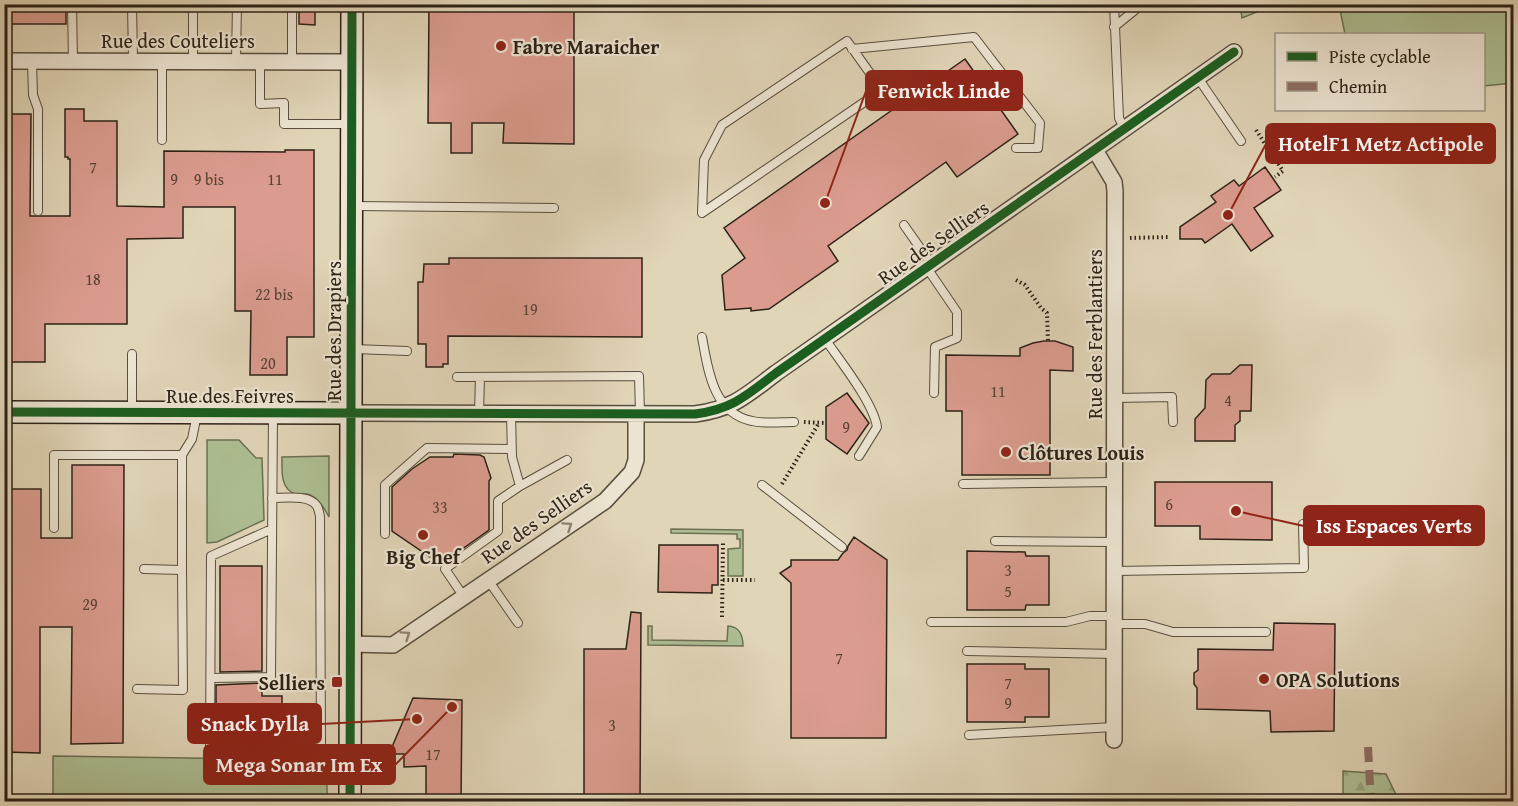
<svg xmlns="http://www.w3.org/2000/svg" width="1518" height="806" viewBox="0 0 1518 806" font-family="'Gentium Book Plus',serif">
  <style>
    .green { fill: #adbe93; stroke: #6c7054; stroke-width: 1.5 }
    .forest { fill: url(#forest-firs); stroke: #6c7054; stroke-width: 1.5 }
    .building { fill: #db9c8f; stroke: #2c2216; stroke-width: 1.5 }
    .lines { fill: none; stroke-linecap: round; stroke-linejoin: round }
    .lane-casing { stroke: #594f3e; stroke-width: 10 }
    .street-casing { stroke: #594f3e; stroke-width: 18 }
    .secondary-casing { stroke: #2c2216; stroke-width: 24 }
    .path { stroke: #2c2216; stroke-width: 4; stroke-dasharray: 1.5 3; stroke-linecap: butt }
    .lane { stroke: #ece4d1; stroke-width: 8 }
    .street { stroke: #ece4d1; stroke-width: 15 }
    .secondary { stroke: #ece4d1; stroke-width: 21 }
    .quiet { stroke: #8d6e63; stroke-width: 8; stroke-dasharray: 15 8; stroke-linecap: butt }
    .cycleway-casing { stroke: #ece4d1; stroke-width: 13 }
    .cycleway { stroke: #1b5e20; stroke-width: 9 }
    .oneway { stroke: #8c8374 }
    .poi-dot { fill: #8f2418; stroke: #ece4d1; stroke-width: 2 }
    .labels { text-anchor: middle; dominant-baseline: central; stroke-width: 4.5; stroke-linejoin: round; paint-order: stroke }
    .number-label { font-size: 16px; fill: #584034 }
    .street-label { font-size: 20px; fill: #2c2216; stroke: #ece4d1 }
    .poi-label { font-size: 20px; font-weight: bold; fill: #2c2216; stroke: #ece4d1; text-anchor: start }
    .leader { fill: none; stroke: #8f2418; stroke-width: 2 }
    .callout-dot { fill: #8f2418; stroke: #ece4d1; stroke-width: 2 }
    .callout { fill: #8f2418; stroke: #8f2418; stroke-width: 2 }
    .callout-label { font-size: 21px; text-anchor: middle; font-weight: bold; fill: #fff }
  </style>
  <defs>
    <pattern id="forest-firs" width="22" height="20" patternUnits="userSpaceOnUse" patternTransform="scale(1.5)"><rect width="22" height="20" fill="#adbe93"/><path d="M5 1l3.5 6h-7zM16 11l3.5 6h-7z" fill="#95a37e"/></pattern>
  </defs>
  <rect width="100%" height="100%" fill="#e1d5b8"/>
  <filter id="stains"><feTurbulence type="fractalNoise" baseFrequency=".00333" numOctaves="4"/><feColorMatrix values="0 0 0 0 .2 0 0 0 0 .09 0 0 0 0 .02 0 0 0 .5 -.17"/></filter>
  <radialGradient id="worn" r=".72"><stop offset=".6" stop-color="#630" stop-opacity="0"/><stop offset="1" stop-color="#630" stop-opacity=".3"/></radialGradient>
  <path class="green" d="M1339,5H1513V83L1484,86V34H1345Z
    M207,440H239L256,458H262L264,520L217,542L207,543Z
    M329,456V517C325,509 318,499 310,495C306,493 301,494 296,494C280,490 282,470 282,457Z
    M671,529L743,530V576H728V549L740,548V539H737V534L671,533Z
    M648,626H652V640L727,641L728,626C740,627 743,635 743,646L648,645Z
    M53,756L327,760V801H53Z"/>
  <path class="forest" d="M1240,4H1274V5L1242,18Z
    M1343,771L1386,774L1399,801H1343Z"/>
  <path class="building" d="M4,4H66V24H4Z
    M299,4H315V25L299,24Z
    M429,4H574V144L503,143L504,123H472V153H451V123H428Z
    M965,59L1018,134L957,177L946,162L828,246L838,261L769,309L751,311V308L725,310L722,275L745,258L724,228Z
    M65,109H84V121H117V206L164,207V151L285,152V150H314V337H287V375H250L251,311H235V207H183V238L127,239V324H45V362H4V114H31L30,216H70V159H68V157H65Z
    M1265,167L1281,190L1254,208L1273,236L1251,251L1232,224L1205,243L1202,239H1180V227L1216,202L1211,196L1234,180L1239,186Z
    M449,258H642V337L448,336V364H443V367H426V344H418V282H423L424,264H449Z
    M1044,341H1055L1073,347V371L1050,370V475H962V411H946V355L1020,356V348L1033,343Z
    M1240,365H1252L1251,411H1240V421L1235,425V441H1195V419L1205,408L1206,380L1212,374H1230Z
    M847,393L869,423L847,454L826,439V407Z
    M454,454L480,455L484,457L491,478L489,481V530L451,557H430L392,531V487L412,469L430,457H453Z
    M72,465H124L123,743L71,744L72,627H40V753L4,752V489H41V538H72Z
    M1155,482H1272V540L1200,539V526H1155Z
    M854,537L887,560L886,738H791V583L780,573L791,566V560H838L843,553L847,550L848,546Z
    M659,545H718V585H712V593L658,592Z
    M967,551L1025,552L1026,556H1049V605H1026L1025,610H967Z
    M220,566H262V671L220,672Z
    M631,612L641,613L640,801H584V649H626Z
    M1274,623L1335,624L1334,731L1271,732L1270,711L1197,709V688L1194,684V673L1198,670V649L1273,650Z
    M967,664H1025V669H1049V717H1025V722H967Z
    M262,683V696H282V740H216V685Z
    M413,698L462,700L461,801H426V766L404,767V754H389Z"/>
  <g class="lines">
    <defs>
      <path id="lane" d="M72,4L73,61
        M132,4L133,61
        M193,4V61
        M1114,4L1119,118L1125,130
        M1114,27L1135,10V4
        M847,41L882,90L702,213L704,160L722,125Z
        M852,49L974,37L1040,123L1038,148H1016
        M32,61L33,95L38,109V211
        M162,61V140
        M236,61L237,4
        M260,61V104L284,103V124H349
        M292,61V4
        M1198,78L1241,141
        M353,206L554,208
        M904,225L932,265
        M927,268L957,312V338L935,347L934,393
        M702,337C708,370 713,413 752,421C765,424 781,422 794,422
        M825,339C840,361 873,402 877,427L859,456
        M354,349L407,351
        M457,377L639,376L640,414
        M1115,398L1172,397L1173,422
        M132,410V354
        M479,413L480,377
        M511,414L512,457L520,486
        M963,484L1115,482
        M762,485L842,547
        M54,528V455H182
        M272,529L211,556L210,746H321L320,517C320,515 318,508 317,506C309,494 285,498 272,498
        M385,534V485L427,448L511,449
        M995,541L1115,542
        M144,569L182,570V455L192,439L197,414
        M1115,571L1304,568L1303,524
        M488,580L518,623
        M464,597L445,569L498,531V501L520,486L567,460
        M931,622H1066L1090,616H1115
        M1115,624H1145L1173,632H1266
        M967,651L1115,654
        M211,678L271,677L273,414
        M137,689L183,690L182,570
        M969,735L1114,727
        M351,801H396"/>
      <path id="street" d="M4,61L352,62
        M1095,150L1114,182L1115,191L1114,740
        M351,413L695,414C733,409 747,395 776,373L1234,52
        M350,644L393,645L605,501L632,472L636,460V414"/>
      <path id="secondary" d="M4,412L351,413
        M350,802L352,4"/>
    </defs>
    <use href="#lane" class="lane-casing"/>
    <use href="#street" class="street-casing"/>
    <use href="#secondary" class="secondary-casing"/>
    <path class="path" d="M1256,130L1283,171L1275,177
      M1130,238L1168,237
      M1016,280L1025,285L1041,308L1047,313L1048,341
      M804,422L826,423
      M782,484L819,423
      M723,580H755
      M722,617L723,541"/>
    <use href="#lane" class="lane"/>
    <use href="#street" class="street"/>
    <use href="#secondary" class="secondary"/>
    <path class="quiet" d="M1368,747L1371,802"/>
    <defs>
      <path id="cycleway" d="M4,412L695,414C733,409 747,395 776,373L1234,52
        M350,802L352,4"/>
    </defs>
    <use href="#cycleway" class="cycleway-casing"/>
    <use href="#cycleway" class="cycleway"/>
  </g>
  <defs><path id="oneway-chevron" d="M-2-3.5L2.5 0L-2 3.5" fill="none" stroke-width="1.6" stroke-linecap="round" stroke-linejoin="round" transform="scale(1.5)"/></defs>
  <g class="oneway">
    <use href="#oneway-chevron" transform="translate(568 526) rotate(-34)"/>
    <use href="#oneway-chevron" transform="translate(406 635) rotate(-34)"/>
  </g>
  <g class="poi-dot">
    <circle cx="501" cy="46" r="6"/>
    <circle cx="1006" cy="452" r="6"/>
    <circle cx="423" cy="535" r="6"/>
    <circle cx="1264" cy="679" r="6"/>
    <rect x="331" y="676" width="12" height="12" rx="3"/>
  </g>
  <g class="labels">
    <g class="number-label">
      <text x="93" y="167">7</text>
      <text x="174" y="179">9</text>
      <text x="209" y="179">9 bis</text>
      <text x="275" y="179">11</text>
      <text x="93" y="279">18</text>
      <text x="274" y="294">22 bis</text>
      <text x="530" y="309">19</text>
      <text x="268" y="363">20</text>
      <text x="998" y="391">11</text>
      <text x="1228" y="400">4</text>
      <text x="846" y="427">9</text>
      <text x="1169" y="504">6</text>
      <text x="440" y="507">33</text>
      <text x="1008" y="570">3</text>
      <text x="1008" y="591">5</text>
      <text x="90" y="604">29</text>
      <text x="839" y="658">7</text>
      <text x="1008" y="683">7</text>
      <text x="1008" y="703">9</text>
      <text x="612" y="725">3</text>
      <text x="433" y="754">17</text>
    </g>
    <g class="street-label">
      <text x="178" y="40">Rue des Couteliers</text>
      <text transform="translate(933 242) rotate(-35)">Rue des Selliers</text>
      <text transform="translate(333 331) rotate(-90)">Rue des Drapiers</text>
      <text transform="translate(1094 334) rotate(-90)">Rue des Ferblantiers</text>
      <text x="230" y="395">Rue des Feivres</text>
      <text transform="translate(536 521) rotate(-35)">Rue des Selliers</text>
    </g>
    <g class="poi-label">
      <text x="513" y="46">Fabre Maraicher</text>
      <text x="1018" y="452">Clôtures Louis</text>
      <text x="423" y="556" text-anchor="middle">Big Chef</text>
      <text x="1276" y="679">OPA Solutions</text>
      <text x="325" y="682" text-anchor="end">Selliers</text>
    </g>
  </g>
  <path class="leader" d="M825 203L866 91M1228 215L1266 144M1236 511L1304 526M417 719L321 724M452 707L395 765"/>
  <g class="callout-dot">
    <circle cx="825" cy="203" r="6"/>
    <circle cx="1228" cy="215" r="6"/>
    <circle cx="1236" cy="511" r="6"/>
    <circle cx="417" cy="719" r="6"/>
    <circle cx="452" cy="707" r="6"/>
  </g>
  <g class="callout">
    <rect x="866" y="71" width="156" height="39" rx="6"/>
    <rect x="1266" y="124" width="229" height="39" rx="6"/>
    <rect x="1304" y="506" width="180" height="39" rx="6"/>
    <rect x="188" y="704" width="133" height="39" rx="6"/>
    <rect x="204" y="745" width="191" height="39" rx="6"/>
  </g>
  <g class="callout-label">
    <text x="944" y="98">Fenwick Linde</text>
    <text x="1381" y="151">HotelF1 Metz Actipole</text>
    <text x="1394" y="533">Iss Espaces Verts</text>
    <text x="255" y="731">Snack Dylla</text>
    <text x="299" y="772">Mega Sonar Im Ex</text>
  </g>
  <rect width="1518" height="806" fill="none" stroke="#e1d5b8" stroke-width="24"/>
  <rect x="6" y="6" width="1506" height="794" fill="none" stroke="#2c2216" stroke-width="3"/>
  <rect x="12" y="12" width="1494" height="782" fill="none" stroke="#2c2216" stroke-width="1.5"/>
  <rect x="1275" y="33" width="210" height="78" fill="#ece4d1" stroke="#9f9686" stroke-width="1.5"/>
  <rect x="1287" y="52" width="30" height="9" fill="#1b5e20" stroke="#9f9686" stroke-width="1.5"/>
  <text x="1329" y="63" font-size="18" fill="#2c2216">Piste cyclable</text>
  <rect x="1287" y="82" width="30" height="9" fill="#8d6e63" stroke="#9f9686" stroke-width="1.5"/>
  <text x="1329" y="93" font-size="18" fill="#2c2216">Chemin</text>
  <rect width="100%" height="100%" filter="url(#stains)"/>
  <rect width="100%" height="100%" fill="url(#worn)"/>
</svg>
